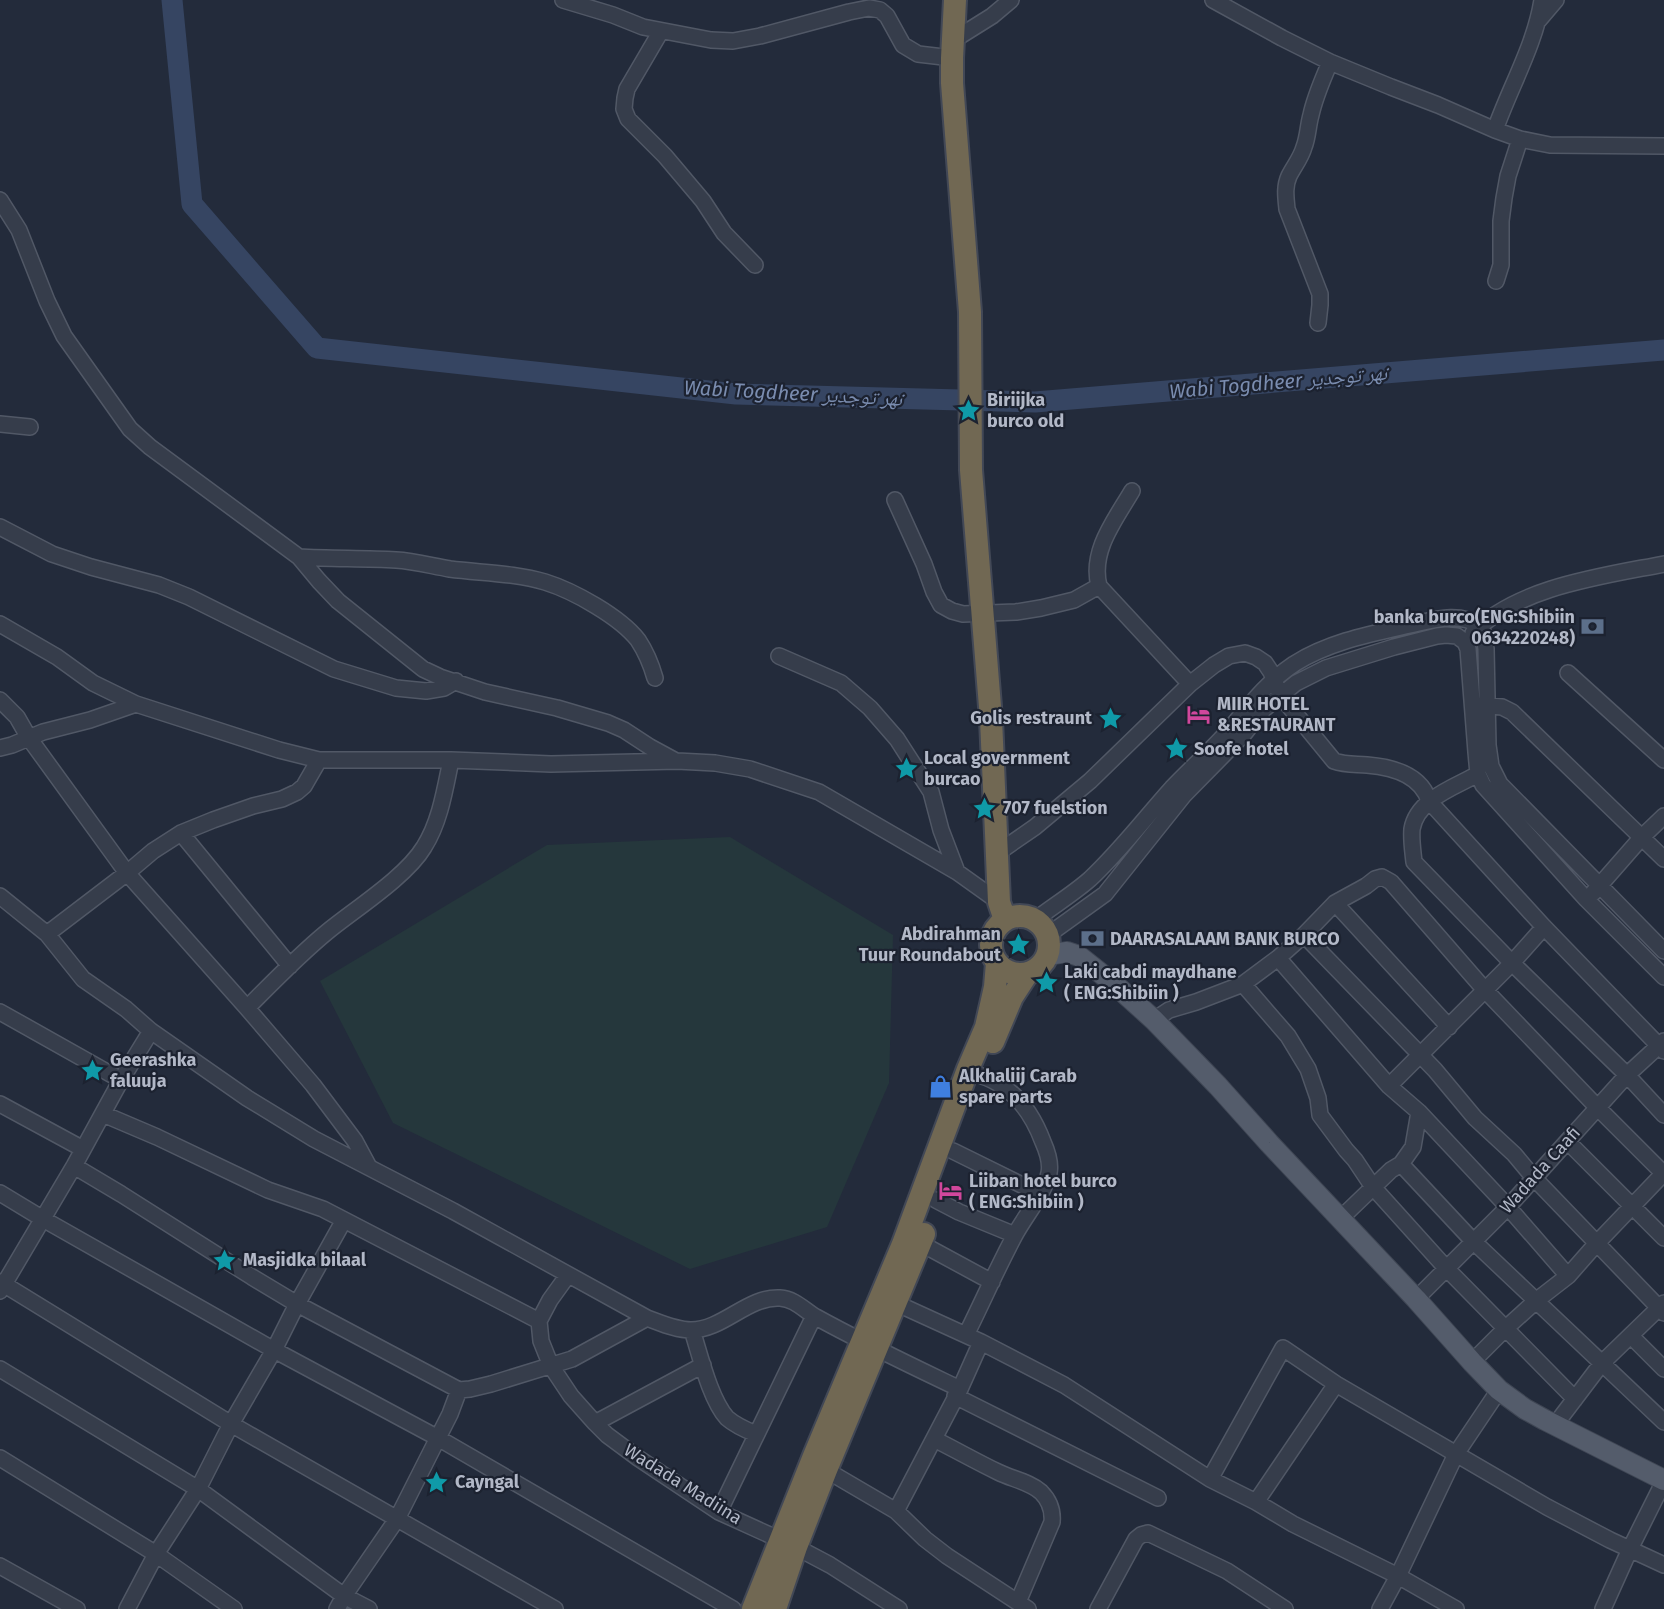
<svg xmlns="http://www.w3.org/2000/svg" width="1664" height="1609" viewBox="0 0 1664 1609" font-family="'Fira Sans','Noto Naskh Arabic',sans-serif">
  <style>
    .green { fill: #25373c }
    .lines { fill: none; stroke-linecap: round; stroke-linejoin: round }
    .river { stroke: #364562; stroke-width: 21 }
    .minor-casing { stroke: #515866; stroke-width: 18 }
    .major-casing { stroke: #3f4654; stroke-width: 22 }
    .highway-casing { stroke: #424856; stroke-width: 26 }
    .minor { stroke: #363d4b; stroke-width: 15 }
    .major { stroke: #545c6b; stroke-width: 20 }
    .highway { stroke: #716853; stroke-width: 22 }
    .labels { text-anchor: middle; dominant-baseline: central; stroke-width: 4.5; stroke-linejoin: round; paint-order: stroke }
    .poi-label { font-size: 18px; font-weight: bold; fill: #b2b8c7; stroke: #1c2230; text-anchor: start }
    .street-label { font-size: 18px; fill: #b2b8c7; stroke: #1c2230 }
    .water-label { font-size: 20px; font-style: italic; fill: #7a8caf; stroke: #1c2230 }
  </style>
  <rect width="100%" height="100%" fill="#232b3b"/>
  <path class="green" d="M730,837L893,935L889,1083L827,1227L690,1269L393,1123L320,981L547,845Z"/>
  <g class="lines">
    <path class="river" d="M172,0L192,204L317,348L736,394L1035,402L1664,350"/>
    <defs>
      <path id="minor" d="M563,0L613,15L643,27L711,40L733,41L760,36L849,12L869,8L880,10L887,16L903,45L918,54L952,58
        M1213,0L1282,38L1330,62L1391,87L1438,105L1495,130L1520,139L1550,145L1664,146
        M1539,20L1556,0
        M661,31L627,89L625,98L624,109L628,119L665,156L703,201L724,233L755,265
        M952,41L992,16L1011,0
        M1495,130C1510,87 1535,45 1542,0
        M0,200L19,230L47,301L64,336L130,429L150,447L299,557L319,581L338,601L423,669L440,677L485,692L557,708L608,723L624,730L650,747L674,760
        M1496,281L1501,265V221L1504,198L1508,176L1520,139
        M1318,323L1320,305V294L1287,209C1286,198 1284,187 1289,176C1294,166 1301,158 1304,147C1308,137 1308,125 1311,115C1315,96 1323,79 1330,62
        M0,424L30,427
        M1132,491C1115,520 1090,551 1099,586L1190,684
        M895,500L924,564L934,592L941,605L952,611L963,614L1016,612L1041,608L1074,600L1099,586
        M0,527L52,554L91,567L159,585L189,597L334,669L396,688L426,691L444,688L456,681
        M299,557C332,559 364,558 396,560C414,561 432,566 450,569C482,573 515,573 545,582C574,591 620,617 638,640C646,652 651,664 655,678
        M0,624L57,657L93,683L136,704L279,750L319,760H451L551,764L677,761L715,763L750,769L819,792L957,872L999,902
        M1473,633C1517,587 1603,576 1664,564
        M779,656L841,683L870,708L897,739L931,792L941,830L957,872
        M1568,673L1664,760
        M0,700L17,717L29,738L127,873L247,1008L313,1085L355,1141L369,1167
        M1478,705L1502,707L1512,712L1664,859
        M0,748L12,745L43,732L90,720L136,704
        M1478,774C1455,787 1417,799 1412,829C1411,840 1413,852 1414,862L1512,963L1627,1075L1664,1115
        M181,833L290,966
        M996,854L1035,827L1090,781L1190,684L1214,665L1229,656L1245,653L1256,657L1265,663L1271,672L1280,695L1334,761C1345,765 1356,764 1367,765C1392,767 1421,775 1429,801L1544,927L1664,1051
        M1593,893L1642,837L1664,816
        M0,896L47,934L83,979L126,1009L151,1031L247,1098L314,1139L453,1211L647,1318C661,1323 676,1330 691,1330C723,1330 748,1296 780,1298C795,1299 804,1310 816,1317C863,1343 912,1366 960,1389
        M1335,903L1449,1027
        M1035,920C1053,906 1073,894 1090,879C1120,851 1145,818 1172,788C1188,771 1205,756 1221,739C1244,713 1264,684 1294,664C1329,642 1370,634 1410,625C1433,620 1459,611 1480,626L1484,634L1486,649L1488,745L1491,766L1500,784L1664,951
        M47,934L127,873L153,851L181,833L213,820L253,806L282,799L297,792L304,786L319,760
        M1048,935L1105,894L1184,795L1243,735L1264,709L1296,683L1326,668L1394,647L1437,636L1446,635L1457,636L1465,642L1468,649L1476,752L1478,774L1483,785L1586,899L1664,977
        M1304,935L1435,1070L1475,1118L1514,1154L1534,1178L1664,1313
        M1278,958L1389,1086L1419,1112L1508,1207L1568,1276
        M1243,984L1288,1036L1308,1069L1318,1098L1320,1115L1346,1150L1355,1160L1373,1187L1446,1268L1575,1399
        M247,1008C273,982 299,955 327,932C355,909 406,877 424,847C440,822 445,789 451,760
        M0,1012L121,1080
        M1154,1020L1169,1010L1196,1002L1243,984L1278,958L1304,935L1335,903L1366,886L1375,879L1382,877L1391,882L1484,989L1597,1107L1664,1174
        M1389,1086L1512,963L1544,927
        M0,1104L83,1149
        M103,1114L157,1137L268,1190L323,1209L539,1321
        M1568,1142L1664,1238
        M953,1151L1040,1194
        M1401,1164L1473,1241L1664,1422
        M74,1166L121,1194L252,1277L297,1304L459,1390L470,1389L491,1384L572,1359L647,1318
        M0,1193L43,1219L274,1350L438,1438L733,1609
        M936,1200L959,1212L1015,1235
        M1340,1219L1391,1170L1401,1164L1413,1147L1419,1112
        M920,1243L992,1282
        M568,1275L550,1300L539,1321L541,1341L551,1366L571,1396L595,1423L607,1435L638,1458L719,1512L796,1547L830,1565L899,1609
        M0,1282L231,1424L555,1609
        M0,1291L74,1166L121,1080L151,1031
        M1416,1299L1508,1207L1627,1075L1664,1041
        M889,1300L981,1342L1064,1385L1210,1479L1256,1502L1293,1524L1398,1576L1456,1609
        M692,1330C700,1355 710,1399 727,1418C735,1425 746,1430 756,1434
        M966,1335C983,1301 998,1266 1016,1233C1026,1215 1045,1192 1049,1173C1051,1163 1047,1151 1043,1142C1031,1110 1012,1085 979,1075
        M1631,1336L1664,1369
        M1472,1362L1505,1329L1537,1300L1568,1276L1597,1243L1664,1173
        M0,1369L198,1489L344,1596L369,1609
        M955,1396L1158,1498
        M595,1423L703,1365
        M1555,1425L1602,1363L1664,1303
        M934,1439C956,1450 977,1462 998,1472C1012,1479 1030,1482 1041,1492C1050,1501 1053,1511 1052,1522L1018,1602
        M0,1458L156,1554L234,1609
        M826,1470L896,1511L925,1539L947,1556L1028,1609
        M1210,1479L1283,1348L1336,1384L1547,1507L1610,1540L1664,1565
        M1256,1502L1336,1384
        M896,1511L960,1389L981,1342
        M719,1512L814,1316
        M0,1566L77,1609
        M127,1609L156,1554L198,1489L231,1424L274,1350L297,1304L344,1220
        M337,1609L344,1596L397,1519L450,1414L459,1390
        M1098,1609L1136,1539L1141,1535L1148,1533L1227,1571L1285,1609
        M1380,1609L1398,1576L1456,1454L1499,1390
        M1603,1609L1630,1549L1664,1481"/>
      <path id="major" d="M1048,955L1067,952L1079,956L1113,983L1154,1020L1218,1086L1269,1143L1416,1299L1472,1362L1499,1390L1525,1409L1545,1420L1664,1480"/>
      <path id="highway" d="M955,0L952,58V83L970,312L971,470L991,719L999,902L1005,920
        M991 945a29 29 0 1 1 58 0a29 29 0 1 1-58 0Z
        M993,1042L1012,997L1027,974
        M753,1609L814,1456L903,1244L968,1069L986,1027L995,987L997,963
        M775,1609L796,1547L826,1470L924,1234"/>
    </defs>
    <use href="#minor" class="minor-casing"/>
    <use href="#major" class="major-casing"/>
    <use href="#highway" class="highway-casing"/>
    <use href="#minor" class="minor"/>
    <use href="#major" class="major"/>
    <use href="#highway" class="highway"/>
  </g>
  <defs>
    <symbol id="sight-bare" viewBox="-9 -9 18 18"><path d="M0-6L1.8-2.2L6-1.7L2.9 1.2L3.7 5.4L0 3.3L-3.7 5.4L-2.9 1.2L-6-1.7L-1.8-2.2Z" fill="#0f9aa8" stroke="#1c2230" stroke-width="2.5" paint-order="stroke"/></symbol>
    <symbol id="bank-bare" viewBox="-9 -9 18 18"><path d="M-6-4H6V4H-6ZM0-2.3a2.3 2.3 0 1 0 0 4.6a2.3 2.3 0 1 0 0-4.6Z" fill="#5c6f8a" stroke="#1c2230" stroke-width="2.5" paint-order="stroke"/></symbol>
    <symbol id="hotel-bare" viewBox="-9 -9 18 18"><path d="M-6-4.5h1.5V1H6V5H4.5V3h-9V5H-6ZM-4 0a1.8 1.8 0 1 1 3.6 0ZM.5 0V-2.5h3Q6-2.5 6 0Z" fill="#d1479c" stroke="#1c2230" stroke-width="2.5" paint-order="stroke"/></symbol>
    <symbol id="shop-bare" viewBox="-9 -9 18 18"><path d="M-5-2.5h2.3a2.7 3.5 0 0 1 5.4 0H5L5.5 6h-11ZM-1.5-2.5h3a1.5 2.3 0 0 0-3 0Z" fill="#3f7fe0" stroke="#1c2230" stroke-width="2.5" paint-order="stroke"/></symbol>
  </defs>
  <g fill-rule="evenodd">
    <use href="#sight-bare" x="952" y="394" width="33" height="33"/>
    <use href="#bank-bare" x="1576" y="610" width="33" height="33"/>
    <use href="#hotel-bare" x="1182" y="698" width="33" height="33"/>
    <use href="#sight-bare" x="1094" y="702" width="33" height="33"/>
    <use href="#sight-bare" x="1160" y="732" width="33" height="33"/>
    <use href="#sight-bare" x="890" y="752" width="33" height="33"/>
    <use href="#sight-bare" x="968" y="792" width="33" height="33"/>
    <use href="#bank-bare" x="1076" y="922" width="33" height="33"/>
    <use href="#sight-bare" x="1002" y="928" width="33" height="33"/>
    <use href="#sight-bare" x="1030" y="966" width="33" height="33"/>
    <use href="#sight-bare" x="76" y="1054" width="33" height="33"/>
    <use href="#shop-bare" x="924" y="1070" width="33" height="33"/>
    <use href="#hotel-bare" x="934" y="1174" width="33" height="33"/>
    <use href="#sight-bare" x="208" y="1244" width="33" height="33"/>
    <use href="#sight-bare" x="420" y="1466" width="33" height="33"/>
  </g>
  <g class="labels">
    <g class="poi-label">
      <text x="987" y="400">Biriijka<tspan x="987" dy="21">burco old</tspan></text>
      <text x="1575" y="617" text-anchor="end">banka burco(ENG:Shibiin<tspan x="1575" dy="21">0634220248)</tspan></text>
      <text x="1217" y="704">MIIR HOTEL<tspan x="1217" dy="21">&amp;RESTAURANT</tspan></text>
      <text x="1092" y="718" text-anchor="end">Golis restraunt</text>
      <text x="1194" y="749">Soofe hotel</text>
      <text x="924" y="758">Local government<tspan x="924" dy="21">burcao</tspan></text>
      <text x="1003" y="808">707 fuelstion</text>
      <text x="1001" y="934" text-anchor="end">Abdirahman<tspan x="1001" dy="21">Tuur Roundabout</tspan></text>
      <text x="1110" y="939">DAARASALAAM BANK BURCO</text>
      <text x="1064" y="972">Laki cabdi maydhane<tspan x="1064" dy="21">( ENG:Shibiin )</tspan></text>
      <text x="110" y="1060">Geerashka<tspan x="110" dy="21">faluuja</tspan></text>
      <text x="959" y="1076">Alkhaliij Carab<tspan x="959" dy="21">spare parts</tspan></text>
      <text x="969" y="1181">Liiban hotel burco<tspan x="969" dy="21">( ENG:Shibiin )</tspan></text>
      <text x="243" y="1260">Masjidka bilaal</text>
      <text x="455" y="1482">Cayngal</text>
    </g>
    <g class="street-label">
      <text transform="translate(1540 1170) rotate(-48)">Wadada Caafi</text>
      <text transform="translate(683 1484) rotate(32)">Wadada Madiina</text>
    </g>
    <g class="water-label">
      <text transform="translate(1278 382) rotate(-5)">Wabi Togdheer نهر توجدير</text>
      <text transform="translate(793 393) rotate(3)">Wabi Togdheer نهر توجدير</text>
    </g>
  </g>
</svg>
